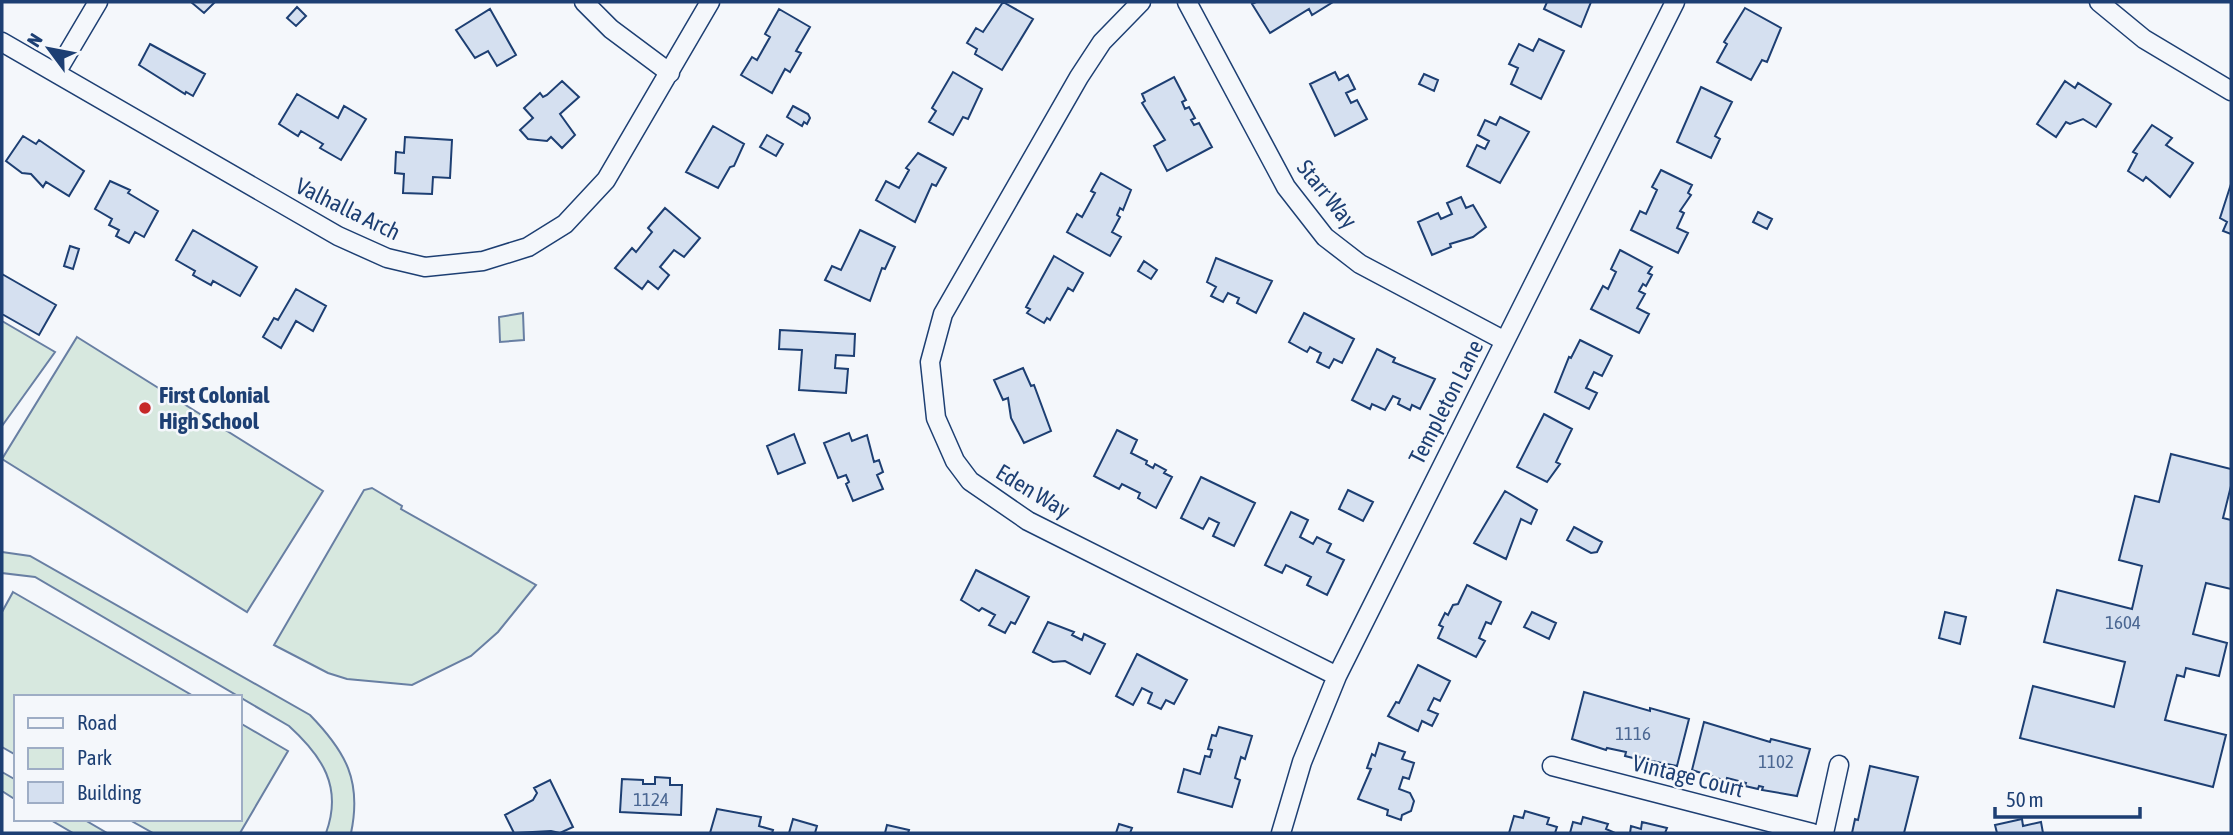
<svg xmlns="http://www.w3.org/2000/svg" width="2233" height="835" viewBox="0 0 2233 835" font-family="'Asap Condensed',sans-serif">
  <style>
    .green { fill: #d7e8df; stroke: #687fa3; stroke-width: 2 }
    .building { fill: #d5e0f0; stroke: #1d3f73; stroke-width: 2 }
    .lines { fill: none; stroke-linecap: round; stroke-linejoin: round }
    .street-casing { stroke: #1d3f73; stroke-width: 21 }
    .street { stroke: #f4f7fb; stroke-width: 18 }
    .poi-dot { fill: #c62828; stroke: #f4f7fb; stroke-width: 2.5 }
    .labels { text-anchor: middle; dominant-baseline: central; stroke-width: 5; stroke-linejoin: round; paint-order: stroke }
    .number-label { font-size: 19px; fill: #4b6792 }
    .street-label { font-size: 23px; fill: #1d3f73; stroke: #f4f7fb }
    .poi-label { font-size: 23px; font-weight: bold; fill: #1d3f73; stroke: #f4f7fb; text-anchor: start }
  </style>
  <rect width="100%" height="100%" fill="#f4f7fb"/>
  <path class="green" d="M523,313L524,340L500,342L499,317Z
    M2,321L55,352L2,426Z
    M77,337L323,491L247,612L2,459Z
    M372,488L402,506L401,509L536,585L498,632L471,656L412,685L347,679L328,673L274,645L364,490Z
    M2,552L30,556L310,715C346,752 362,781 351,833H326C343,787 322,756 289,726L35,577L2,573Z
    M13,592L195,697H16V755L2,747V612Z
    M240,723L288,751L240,833H153L128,819H240Z
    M2,772L16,780V800L2,791Z
    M49,819H83L107,833H73Z"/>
  <path class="building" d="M191,2H215L204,13Z
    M1003,2L1033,19L1002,70L975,54L977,49L967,43L976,28L983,32Z
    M1256,2H1333L1312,15L1309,9L1270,33L1252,4Z
    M1547,2H1591L1581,27L1544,9Z
    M297,7L306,16L296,26L287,18Z
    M1745,8L1781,28L1767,62L1762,60L1751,80L1717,62L1727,44L1724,42Z
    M490,9L516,55L497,66L488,51L475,58L456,30Z
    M779,9L810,27L796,51L801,53L790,72L785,69L772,93L741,75L752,57L757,60L770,37L765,34Z
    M1539,39L1564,51L1541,99L1511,84L1518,68L1509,64L1519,44L1533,51Z
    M150,44L205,74L193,96L186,92L185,94L139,65Z
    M953,72L982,89L968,119L963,117L953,135L929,122L936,111L932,108Z
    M1335,72L1339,80L1348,75L1355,89L1346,93L1351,103L1357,100L1367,119L1335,136L1310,84Z
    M1424,74L1438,80L1434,91L1419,84Z
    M1174,77L1186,100L1182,102L1185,109L1189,107L1195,118L1191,120L1194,125L1199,123L1212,147L1167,171L1154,146L1165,140L1142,103L1145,101L1142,94Z
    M562,81L579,97L560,114L575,135L562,148L551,137L547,141L528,139L520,130L533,118L524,108L540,93L543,97L547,95Z
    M2065,81L2075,88L2078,83L2111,104L2096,127L2083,119L2070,124L2066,122L2056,137L2037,124Z
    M1701,87L1732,102L1715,136L1720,139L1711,158L1677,142Z
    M297,94L338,118L344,106L366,119L341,160L320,148L323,144L301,131L298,136L279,124Z
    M793,106L808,114L810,118L807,124L804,122L802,126L787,117Z
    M1500,117L1529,132L1500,183L1467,166L1477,145L1485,149L1489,141L1478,135L1485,120L1496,125Z
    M2152,125L2172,138L2166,145L2193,163L2170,197L2146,177L2143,181L2128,171L2137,154L2133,152Z
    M713,126L744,144L734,166L730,167L718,188L686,172Z
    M767,135L783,144L776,156L760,147Z
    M23,136L36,144L39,140L84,171L69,196L46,182L43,187L31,174L22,173L6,161Z
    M405,137L452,140L450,178L433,177L432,194L403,193L404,174L395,173L396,152L404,153Z
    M918,153L946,168L936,186L932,184L915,222L876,200L886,181L899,188L909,170L906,168Z
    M1661,170L1692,185L1688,193L1691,195L1680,211L1684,213L1677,228L1688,233L1678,253L1631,230L1640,211L1646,214L1657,190L1652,187Z
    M1101,173L1131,190L1123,210L1120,208L1117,215L1120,217L1112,232L1121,237L1110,256L1067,232L1077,214L1082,217L1095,193L1091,191Z
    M110,181L130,190L128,193L158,211L144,237L135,232L129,243L116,236L119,230L109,225L112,219L95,209Z
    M2231,184V234L2223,231L2227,222L2220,218Z
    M1461,197L1466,208L1473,205L1486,227L1473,237L1450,244L1451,247L1432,255L1418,222L1438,213L1441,219L1452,214L1447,203Z
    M665,208L700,238L684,257L674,250L660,267L669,275L658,289L648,281L642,289L615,268L632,248L636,252L652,232L648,228Z
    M1758,212L1772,219L1767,229L1753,222Z
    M193,230L257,267L240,296L213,281L211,285L193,275L195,271L176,260Z
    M860,230L895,247L885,269L882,268L870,301L825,280L832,266L841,270Z
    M70,246L79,249L73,269L64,266Z
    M1620,250L1652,267L1648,273L1652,275L1646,286L1643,284L1639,291L1645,294L1637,308L1649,314L1639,333L1591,309L1603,286L1608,289L1616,272L1611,269Z
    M1054,256L1083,273L1073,291L1068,288L1050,320L1047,318L1044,323L1027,313L1030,309L1026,307Z
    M1216,258L1272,281L1256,313L1237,303L1239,298L1228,293L1223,302L1211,296L1216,287L1207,282Z
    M1144,261L1157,270L1151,279L1138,271Z
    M2,274L56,305L39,335L2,314Z
    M296,289L326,306L313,331L296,321L281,348L263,337L274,318L278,320Z
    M1304,313L1354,339L1342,363L1334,359L1329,368L1317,362L1321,353L1310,347L1307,352L1289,342Z
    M780,330L855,334L854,356L836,355L835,368L848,369L846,393L799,390L802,350L779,349Z
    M1580,340L1612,356L1602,376L1594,372L1586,388L1597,393L1589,409L1555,392L1569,357L1571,358Z
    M1377,349L1395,358L1393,362L1435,379L1420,409L1412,405L1410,410L1398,404L1400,399L1393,396L1385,410L1372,404L1370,409L1352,400Z
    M1023,368L1031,386L1034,385L1051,431L1024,443L1011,418L1008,398L1003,400L994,380Z
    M1544,414L1572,429L1556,462L1560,464L1547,482L1517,467Z
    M1117,430L1137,440L1131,453L1147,461L1146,464L1153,468L1155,464L1166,470L1164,473L1172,477L1156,508L1138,498L1140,493L1122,484L1119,489L1094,476Z
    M849,433L852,441L867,435L874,462L879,460L883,472L877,475L883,489L853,501L846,484L849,482L846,475L838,478L824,443Z
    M794,434L805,463L778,474L767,446Z
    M2171,454L2231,469V486L2223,518L2231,520V589L2206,583L2193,634L2227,643L2219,676L2186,668L2184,677L2177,675L2165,720L2226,735L2213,787L2020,738L2033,686L2114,707L2125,662L2044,642L2057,590L2132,609L2142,566L2119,560L2135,496L2159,502Z
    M1201,477L1255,503L1234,546L1213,536L1219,523L1209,518L1203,529L1181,518Z
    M1348,490L1373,502L1363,521L1339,509Z
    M1505,491L1537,510L1531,524L1521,519L1506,559L1474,543Z
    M1291,512L1308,520L1300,537L1313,544L1317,537L1331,544L1327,552L1344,560L1327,595L1307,585L1311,577L1286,565L1282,573L1265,565Z
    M1574,527L1602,542L1597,552L1591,553L1567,540Z
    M976,570L1029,597L1015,624L1011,622L1005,633L989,625L995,615L982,608L979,611L961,600Z
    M1467,585L1501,602L1491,624L1486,622L1479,638L1485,641L1476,657L1438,638L1443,627L1439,625L1445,613L1448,615L1453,605L1458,604Z
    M1532,612L1556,623L1549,639L1524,627Z
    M1945,612L1966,617L1960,644L1939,638Z
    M1048,622L1074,632L1072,635L1082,640L1084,634L1105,644L1090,674L1065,661L1053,662L1033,652Z
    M1137,654L1187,680L1174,704L1166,700L1161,709L1148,703L1152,693L1142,688L1133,705L1116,696Z
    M1418,665L1450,681L1440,701L1434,698L1428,710L1438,714L1432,726L1422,721L1418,731L1388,716L1396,702L1399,703Z
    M1584,692L1650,711V708L1689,719L1677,766L1642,759L1638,756L1637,759L1625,756L1626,752L1607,748L1606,750L1572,739Z
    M1704,722L1770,742L1771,739L1810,749L1797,796L1762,790L1763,787L1759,786L1758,789L1745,786L1746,783L1727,778L1726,781L1692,770Z
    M1219,727L1252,736L1245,759L1241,757L1235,778L1240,780L1232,807L1178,792L1184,769L1200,774L1205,756L1210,757L1212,750L1208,749L1212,735L1216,736Z
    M1379,743L1405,752L1402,759L1414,763L1409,779L1403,777L1399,789L1410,793L1414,801L1411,811L1402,815L1401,820L1387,815L1388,810L1358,799L1371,769L1367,768L1372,754L1375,756Z
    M1870,766L1918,777L1904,833H1852L1855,819L1858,820Z
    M655,777L670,778V785H682L681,815L620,812L622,779L643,780V784H655Z
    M550,780L573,827L560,833L551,831L514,833L505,815L533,800L537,793L534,788Z
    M717,809L761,817L759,826L773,830L772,833H710Z
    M1525,811L1549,818L1547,824L1557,827L1555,833H1509L1514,816L1523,818Z
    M1583,817L1608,824L1606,829L1615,833H1570L1573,822L1581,824Z
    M793,819L817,826L815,833H789Z
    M2022,819L2023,826L2041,822L2043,833H1997L1995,825Z
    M1642,822L1667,828L1665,833H1630L1631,826L1641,829Z
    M1119,824L1132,828L1130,833H1116Z
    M887,825L909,830L908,833H885Z"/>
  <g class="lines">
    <defs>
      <path id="street" d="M584,2L611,29L670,73
        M1141,2L1102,42L1079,77L943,314L930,362L936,418L955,461L970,481L1028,521L1337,676
        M1187,2L1286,187L1325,237L1360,264L1505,341
        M2099,2L2144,39L2231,91
        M2,42L338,236L387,258L425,267L483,261L528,247L565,224L606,180L710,2
        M56,73L98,2
        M1552,766L1812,833
        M1281,833L1302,762L1337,676L1675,2
        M1824,833L1839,765"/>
    </defs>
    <use href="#street" class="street-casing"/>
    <use href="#street" class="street"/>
  </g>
  <circle class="poi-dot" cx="145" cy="408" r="7"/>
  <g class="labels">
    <g class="number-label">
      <text x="2123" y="622">1604</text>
      <text x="1633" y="733">1116</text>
      <text x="1776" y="761">1102</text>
      <text x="651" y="799">1124</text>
    </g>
    <g class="street-label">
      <text transform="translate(1327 194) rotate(51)">Starr Way</text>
      <text transform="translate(348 209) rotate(26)">Valhalla Arch</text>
      <text transform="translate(1446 402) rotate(-63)">Templeton Lane</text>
      <text transform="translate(1033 491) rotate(31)">Eden Way</text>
      <text transform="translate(1688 776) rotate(14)">Vintage Court</text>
    </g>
    <g class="poi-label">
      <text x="159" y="395">First Colonial<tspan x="159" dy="26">High School</tspan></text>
    </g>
  </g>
  <rect width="2233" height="835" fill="none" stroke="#1d3f73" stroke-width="7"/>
  <rect x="14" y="695" width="228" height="126" fill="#f4f7fb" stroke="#9eadc5" stroke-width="2"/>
  <rect x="28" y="718" width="35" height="10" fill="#f4f7fb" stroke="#9eadc5" stroke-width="2"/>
  <text x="77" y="730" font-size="21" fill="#1d3f73">Road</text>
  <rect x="28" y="748" width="35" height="21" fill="#d7e8df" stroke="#9eadc5" stroke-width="2"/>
  <text x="77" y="765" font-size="21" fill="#1d3f73">Park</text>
  <rect x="28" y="782" width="35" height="21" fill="#d5e0f0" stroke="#9eadc5" stroke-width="2"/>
  <text x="77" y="800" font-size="21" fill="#1d3f73">Building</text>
  <g transform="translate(49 49) rotate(302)" stroke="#f4f7fb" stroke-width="5" paint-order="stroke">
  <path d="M0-5L12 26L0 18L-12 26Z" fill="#1d3f73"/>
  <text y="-10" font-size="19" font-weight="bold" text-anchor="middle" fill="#1d3f73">N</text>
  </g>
  <path d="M1995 807v10h145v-10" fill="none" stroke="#1d3f73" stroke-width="3.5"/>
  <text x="2006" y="807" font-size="21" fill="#1d3f73" stroke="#f4f7fb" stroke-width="5" paint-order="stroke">50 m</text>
</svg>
